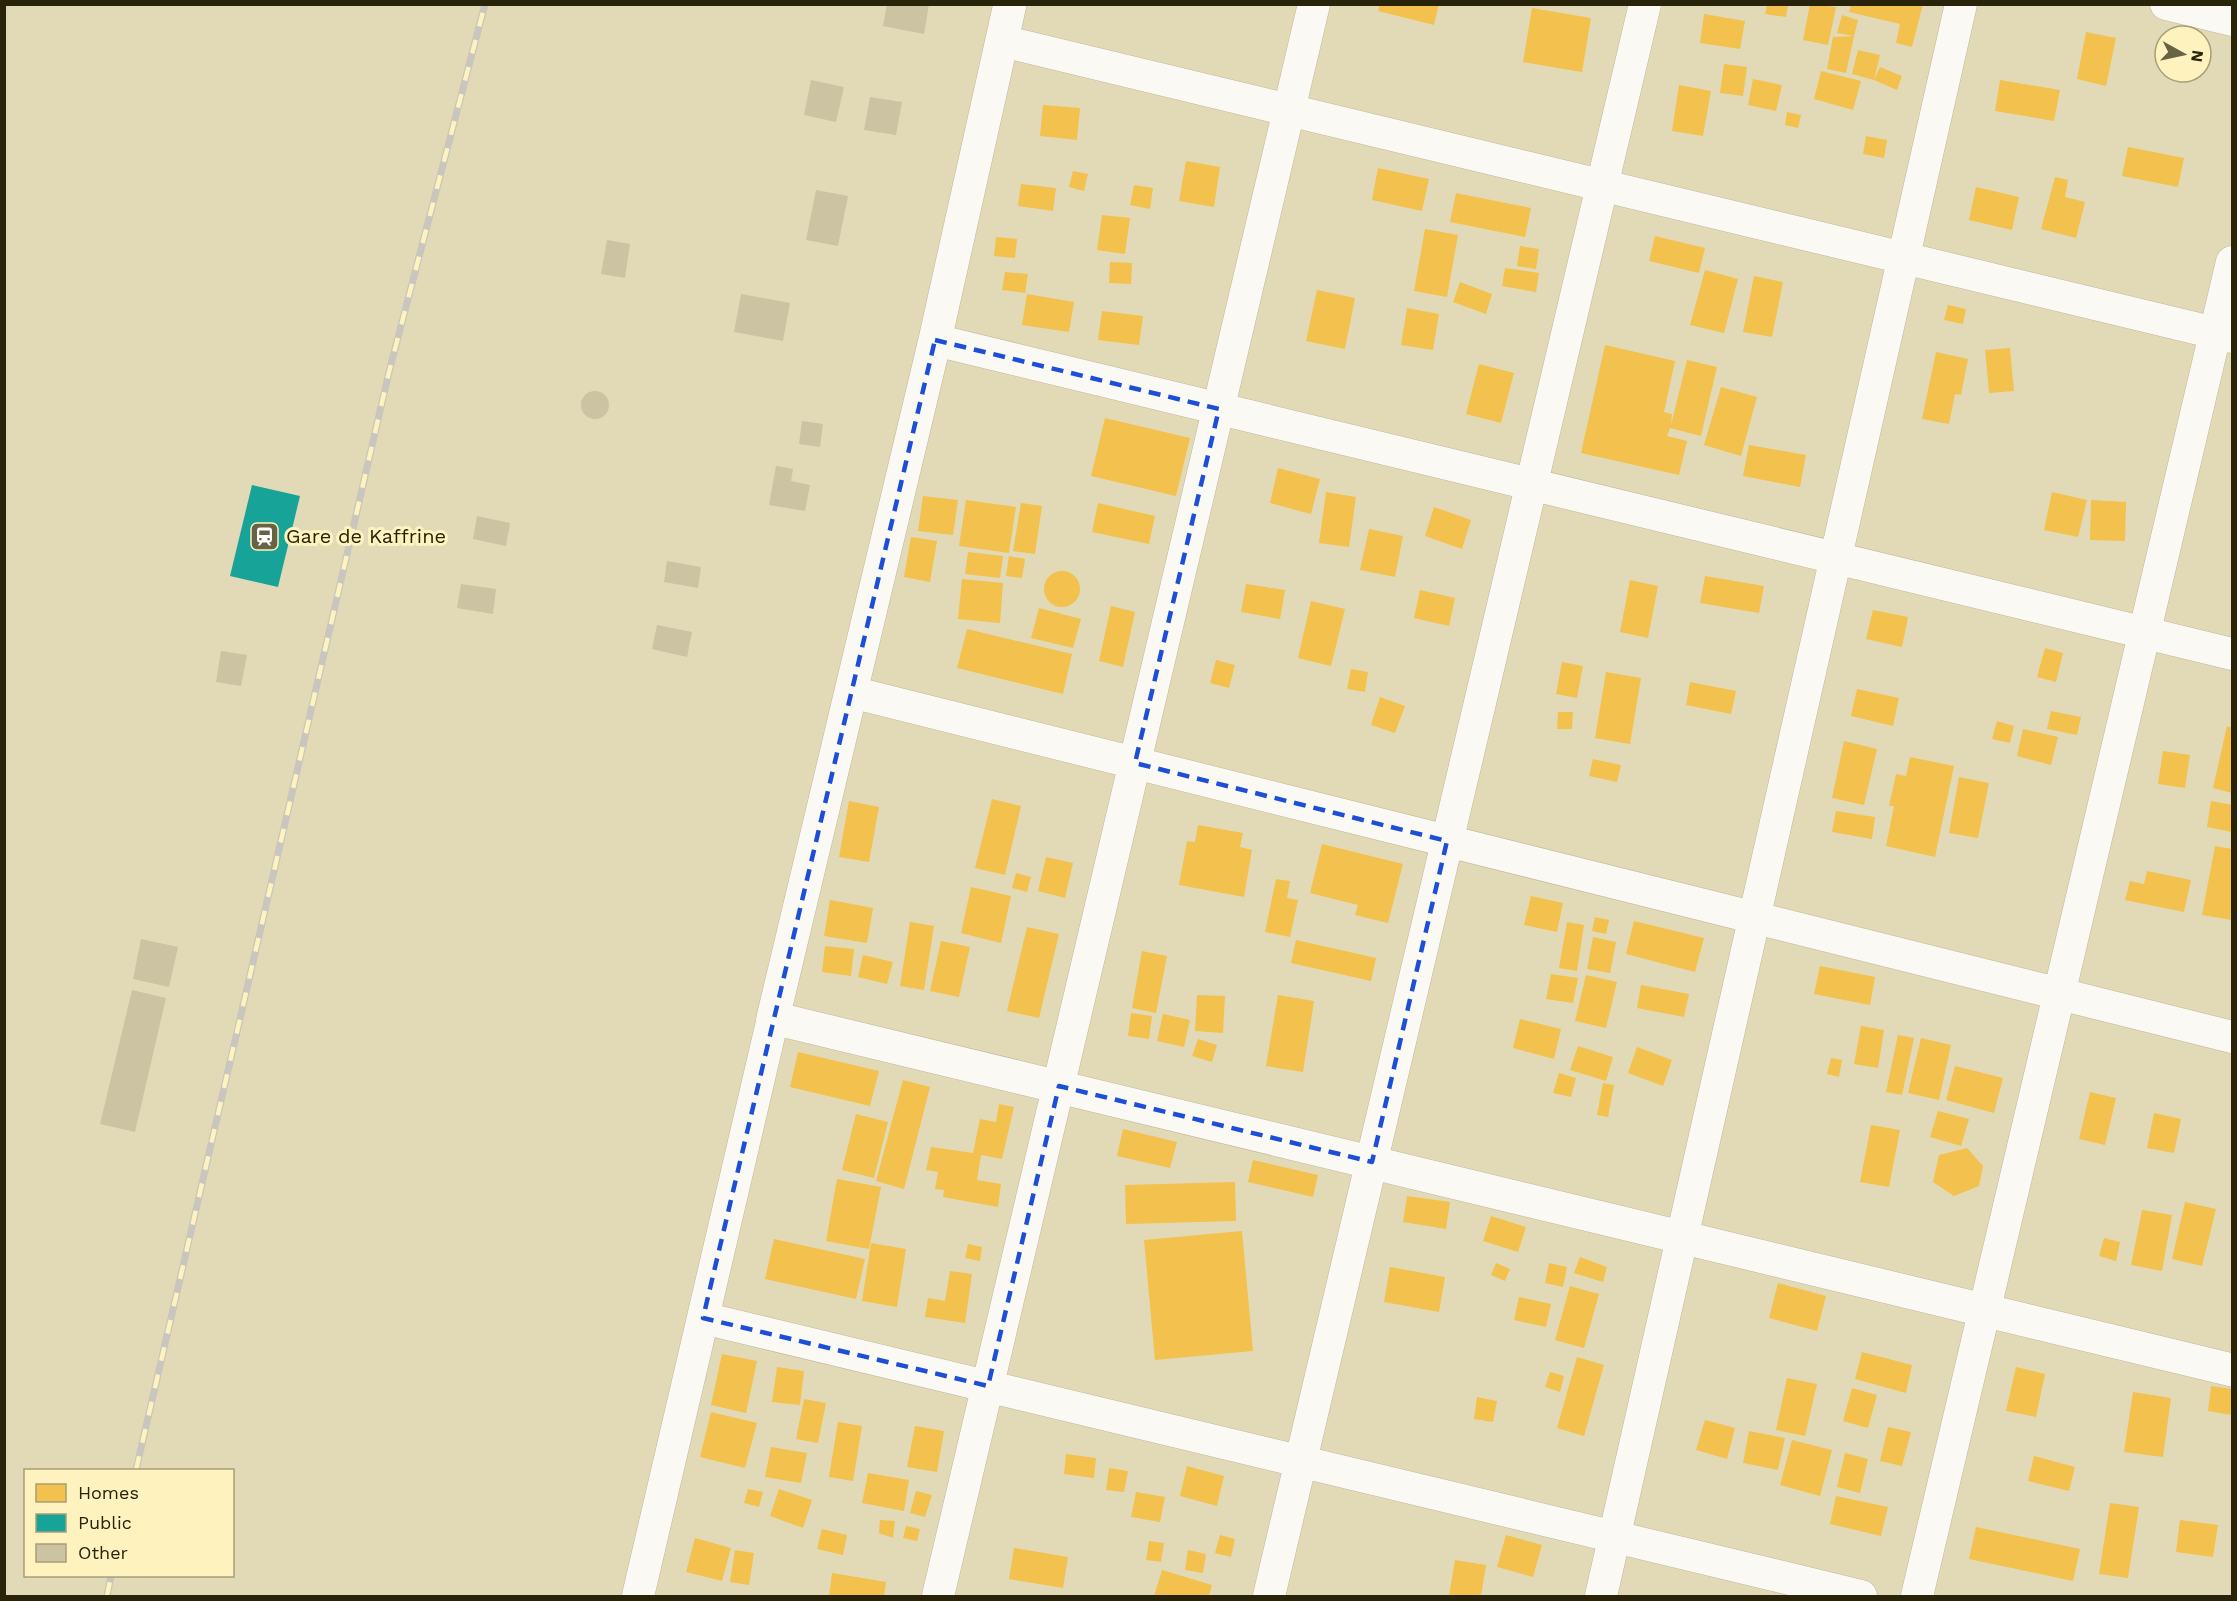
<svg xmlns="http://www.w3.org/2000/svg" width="2237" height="1601" viewBox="0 0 2237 1601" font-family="'Work Sans',sans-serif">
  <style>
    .homes { fill: #f2c14e }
    .public { fill: #17a398 }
    .building { fill: #cbc3a1 }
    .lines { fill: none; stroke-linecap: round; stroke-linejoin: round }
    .minor-casing { stroke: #beb89c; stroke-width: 33 }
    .primary-casing { stroke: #beb89c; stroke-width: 34 }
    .minor { stroke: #fbf9f4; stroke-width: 32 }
    .primary { stroke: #fbf9f4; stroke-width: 33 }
    .rail-casing { stroke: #c8c6bd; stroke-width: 7 }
    .rail { stroke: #fef2bf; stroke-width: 4.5; stroke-dasharray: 14; stroke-linecap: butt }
    .marked { fill: none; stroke: #1d4ed8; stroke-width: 4.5; stroke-dasharray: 12 8; stroke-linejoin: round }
    .labels { text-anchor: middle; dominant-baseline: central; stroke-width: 6; stroke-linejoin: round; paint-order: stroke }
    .poi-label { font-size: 20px; fill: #282309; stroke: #fef2bf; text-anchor: start }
  </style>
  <rect width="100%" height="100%" fill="#e2dab7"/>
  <path class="homes" d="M1380,4H1439L1434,25L1378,11Z
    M1810,4L1836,7L1828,45L1803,40Z
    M1851,4H1923L1912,47L1896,43L1900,24L1849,12Z
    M1767,5H1788L1786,17L1765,14Z
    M1532,8L1591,18L1582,72L1523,62Z
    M1704,14L1745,21L1740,49L1700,43Z
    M1842,15L1858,20L1854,36L1837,33Z
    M2086,32L2116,38L2106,86L2077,79Z
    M1854,36L1846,73L1827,69L1833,37Z
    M1858,50L1880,55L1874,80L1852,74Z
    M1724,64L1747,67L1743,96L1720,93Z
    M1880,67L1902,76L1897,90L1874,80Z
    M1821,71L1861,81L1853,110L1814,99Z
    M1753,79L1782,85L1776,111L1748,105Z
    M2000,80L2060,90L2054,121L1995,111Z
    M1679,85L1711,91L1703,136L1672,131Z
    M1043,105L1080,108L1077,140L1040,136Z
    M1787,112L1801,115L1798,128L1785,125Z
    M1866,136L1887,140L1884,158L1863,154Z
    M2128,147L2184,158L2178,187L2122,176Z
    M1186,161L1220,167L1214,207L1179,201Z
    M1378,168L1429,179L1422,211L1372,200Z
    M1073,171L1088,174L1084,191L1069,187Z
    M2055,177L2068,180L2065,197L2085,202L2076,238L2041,229Z
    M1021,184L1056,188L1053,211L1018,206Z
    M1134,185L1153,188L1150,209L1130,205Z
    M1976,187L2019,197L2012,230L1969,220Z
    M1456,193L1531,208L1525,237L1450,222Z
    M1102,215L1130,218L1125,254L1097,250Z
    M1425,229L1458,235L1447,297L1414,291Z
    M1655,236L1705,248L1699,273L1649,261Z
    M996,237L1017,239L1015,258L994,256Z
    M1520,246L1539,249L1536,269L1517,266Z
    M1110,262L1132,263L1131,284L1109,283Z
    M1505,268L1539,273L1536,292L1502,286Z
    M1705,270L1738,279L1724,333L1690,325Z
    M1005,272L1028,274L1025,293L1002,290Z
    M1754,276L1783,282L1772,337L1743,332Z
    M1460,282L1492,294L1486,314L1453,302Z
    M1317,290L1355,298L1345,349L1306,341Z
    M1027,294L1074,302L1069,332L1022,325Z
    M1948,305L1966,309L1963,324L1944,320Z
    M1407,308L1439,314L1433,350L1401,345Z
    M1102,311L1143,316L1139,345L1098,340Z
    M1605,345L1675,361L1664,412L1672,414L1671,425L1687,360L1717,367L1701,436L1670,428L1667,436L1687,441L1679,475L1581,453Z
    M2010,348L2014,391L1989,393L1985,350Z
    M1936,352L1968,359L1961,395L1955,394L1949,424L1922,419Z
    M1479,364L1514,373L1501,423L1466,414Z
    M1721,387L1757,397L1741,456L1704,445Z
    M1105,418L1190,438L1176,496L1091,476Z
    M1749,445L1806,455L1800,487L1743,476Z
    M1278,468L1320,479L1311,514L1270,503Z
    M1326,492L1356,497L1349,547L1319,543Z
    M2052,492L2087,500L2078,537L2044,530Z
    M923,496L958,500L953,535L918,531Z
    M966,500L1016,507L1009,553L959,546Z
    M2091,500L2126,502L2125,541L2090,540Z
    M1021,503L1042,506L1035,554L1013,551Z
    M1098,503L1155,516L1149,544L1092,532Z
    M1434,507L1471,520L1462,549L1425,536Z
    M1369,529L1403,536L1395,577L1360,570Z
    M911,537L937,541L930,582L904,577Z
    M968,552L1003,556L1000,578L965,574Z
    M1009,556L1025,559L1022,578L1006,576Z
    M1044 589a18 18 0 1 1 36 0a18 18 0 1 1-36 0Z
    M1705,576L1764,586L1759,613L1700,603Z
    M962,579L1003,583L1000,623L958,619Z
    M1630,580L1658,586L1648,638L1620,632Z
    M1246,584L1285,590L1280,619L1241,612Z
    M1420,590L1455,598L1449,626L1414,618Z
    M1311,601L1345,609L1331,666L1298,658Z
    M1111,606L1135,612L1123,667L1099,661Z
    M1039,608L1081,619L1073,648L1031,638Z
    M1873,610L1908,617L1902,647L1866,639Z
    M967,629L1072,654L1063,694L957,668Z
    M2045,648L2063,653L2056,682L2037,677Z
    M1216,660L1235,665L1229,688L1210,683Z
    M1562,662L1583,666L1577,698L1556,694Z
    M1351,669L1368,672L1365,692L1347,689Z
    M1606,672L1641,678L1630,744L1595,738Z
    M1690,682L1736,691L1731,714L1686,705Z
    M1857,689L1899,698L1893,726L1851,716Z
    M1380,697L1405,706L1395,733L1371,725Z
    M2051,711L2081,717L2077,735L2047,729Z
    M1558,712H1573L1572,729H1557Z
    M1997,721L2014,726L2010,743L1992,739Z
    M2227,726L2232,728V793L2213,788Z
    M2023,729L2058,737L2051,765L2017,756Z
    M1844,741L1877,749L1864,805L1832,798Z
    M2163,751L2190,755L2185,788L2158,784Z
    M1910,757L1954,766L1935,857L1886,846L1894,806H1889L1896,774L1906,776Z
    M1593,759L1621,765L1617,782L1589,776Z
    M1959,777L1989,783L1978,838L1949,833Z
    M992,799L1021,806L1005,875L975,868Z
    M849,801L879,807L869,862L839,857Z
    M2211,801L2232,805V832L2207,827Z
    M1836,811L1875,817L1872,839L1832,832Z
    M1198,825L1243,833L1240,847L1252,850L1244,897L1179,885L1187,841L1195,842Z
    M1322,844L1403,864L1388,923L1355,915L1358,905L1310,893Z
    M2215,846L2232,849V920L2202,915Z
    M1046,857L1073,863L1065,898L1038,891Z
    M2147,871L2191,880L2184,912L2125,900L2130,881L2144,884Z
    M1016,873L1031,877L1027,892L1012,888Z
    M1276,879L1290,881L1287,898L1298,900L1290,937L1265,932Z
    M971,887L1011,896L1001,943L961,933Z
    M1531,896L1563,903L1557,932L1524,925Z
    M830,900L873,908L867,943L824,936Z
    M1595,917L1609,920L1606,934L1592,931Z
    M1634,921L1704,938L1695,972L1626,954Z
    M910,922L934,926L924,990L900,986Z
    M1567,922L1584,925L1577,971L1559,968Z
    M1027,927L1059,934L1039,1018L1007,1011Z
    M1593,937L1616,942L1610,973L1587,969Z
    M1296,940L1376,958L1371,981L1291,963Z
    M941,941L970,947L959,997L930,991Z
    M825,946L854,949L851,976L822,972Z
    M1142,951L1167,956L1156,1013L1132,1008Z
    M863,955L893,962L887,984L858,977Z
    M1820,966L1875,977L1870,1005L1814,994Z
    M1551,974L1578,978L1573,1003L1546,999Z
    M1586,975L1617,982L1606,1028L1575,1021Z
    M1641,985L1689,994L1684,1017L1637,1008Z
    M1197,995L1225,996L1223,1033L1195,1031Z
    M1278,995L1314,1001L1303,1072L1266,1066Z
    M1131,1013L1152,1016L1149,1039L1128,1036Z
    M1163,1014L1190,1020L1184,1047L1157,1041Z
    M1520,1019L1561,1029L1554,1059L1513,1048Z
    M1861,1026L1884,1030L1878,1068L1854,1064Z
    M1898,1035L1914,1038L1902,1095L1886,1092Z
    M1921,1038L1951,1045L1939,1100L1908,1093Z
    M1198,1039L1217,1045L1212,1062L1192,1056Z
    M1578,1046L1613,1057L1606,1081L1570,1070Z
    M1637,1047L1672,1060L1663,1086L1628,1073Z
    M798,1052L879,1071L870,1106L790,1087Z
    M1831,1058L1842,1060L1839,1077L1827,1074Z
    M1955,1066L2003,1078L1994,1113L1946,1100Z
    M1559,1073L1576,1078L1571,1097L1553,1093Z
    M903,1080L930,1087L904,1189L876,1181Z
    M1603,1083L1614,1085L1608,1117L1597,1115Z
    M2090,1092L2116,1098L2105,1145L2079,1139Z
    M999,1104L1014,1107L1002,1159L981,1155L977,1180L1001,1184L998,1207L943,1197L944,1190L935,1189L938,1172L926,1170L931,1147L973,1153L980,1119L996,1122Z
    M1938,1111L1969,1119L1961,1146L1930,1137Z
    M2154,1113L2181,1119L2174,1153L2147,1148Z
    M856,1114L888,1122L874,1178L842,1170Z
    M1871,1125L1900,1130L1889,1187L1860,1182Z
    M1123,1129L1177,1142L1170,1168L1117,1156Z
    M1967,1148L1983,1166L1979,1186L1954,1196L1933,1182L1939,1155Z
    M1253,1160L1318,1175L1313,1197L1248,1182Z
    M837,1179L881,1187L869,1249L826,1241Z
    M1235,1182L1236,1221L1126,1224L1125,1185Z
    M1407,1196L1450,1202L1446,1229L1403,1222Z
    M2185,1202L2216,1209L2202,1266L2172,1259Z
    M2142,1210L2172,1215L2162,1271L2131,1265Z
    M1491,1216L1526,1227L1518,1252L1483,1241Z
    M1242,1231L1253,1351L1155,1360L1144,1240Z
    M2104,1238L2120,1242L2116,1261L2099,1256Z
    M774,1239L865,1259L856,1299L765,1279Z
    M871,1243L906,1249L897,1307L862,1301Z
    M968,1244L982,1247L980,1261L965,1258Z
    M1580,1257L1607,1267L1603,1282L1574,1273Z
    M1496,1263L1510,1269L1505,1281L1491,1275Z
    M1549,1263L1567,1267L1563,1287L1545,1283Z
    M1390,1267L1445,1277L1439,1312L1384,1302Z
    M950,1271L972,1274L965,1323L925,1317L928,1298L945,1301Z
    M1778,1283L1826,1296L1817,1331L1769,1318Z
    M1570,1286L1599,1294L1584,1348L1555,1340Z
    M1519,1297L1551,1304L1546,1327L1514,1320Z
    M1862,1352L1912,1365L1906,1393L1855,1379Z
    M722,1354L757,1361L746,1413L711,1405Z
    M1577,1357L1604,1365L1584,1436L1557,1428Z
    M777,1367L804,1371L800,1405L772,1402Z
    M2016,1367L2045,1374L2036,1417L2006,1411Z
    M1550,1372L1564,1376L1560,1392L1545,1387Z
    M1787,1378L1817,1384L1805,1436L1776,1430Z
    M2211,1386L2232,1389V1415L2208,1411Z
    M1852,1388L1877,1395L1868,1428L1843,1421Z
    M2133,1392L2171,1398L2163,1457L2124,1452Z
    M1477,1397L1497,1401L1493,1422L1474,1419Z
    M804,1399L826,1403L818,1443L796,1439Z
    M711,1412L757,1423L745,1468L700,1457Z
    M1705,1420L1735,1428L1727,1459L1696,1450Z
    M838,1422L862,1426L853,1481L829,1477Z
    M915,1426L944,1431L937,1472L907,1467Z
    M1888,1427L1911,1432L1902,1466L1880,1461Z
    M1749,1431L1785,1438L1778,1470L1743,1463Z
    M1792,1440L1832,1450L1820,1496L1780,1485Z
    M771,1447L807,1453L801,1483L765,1477Z
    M1845,1453L1868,1459L1860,1493L1837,1487Z
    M1066,1454L1096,1458L1094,1478L1064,1474Z
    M2034,1456L2075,1467L2069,1491L2028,1481Z
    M1187,1466L1224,1476L1217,1506L1180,1496Z
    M1109,1468L1128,1471L1124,1492L1106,1490Z
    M868,1473L909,1480L904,1511L862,1503Z
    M748,1489L763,1492L759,1507L744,1503Z
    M779,1489L812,1500L803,1528L770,1516Z
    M916,1491L932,1495L925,1517L910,1513Z
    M1136,1492L1165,1497L1160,1522L1131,1517Z
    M1836,1496L1888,1507L1881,1536L1830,1524Z
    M2110,1503L2139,1507L2128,1578L2099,1574Z
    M880,1520L895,1521L893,1538L879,1533Z
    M2180,1520L2218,1525L2213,1557L2176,1552Z
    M906,1526L920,1529L917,1541L903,1538Z
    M1976,1527L2080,1549L2073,1581L1969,1559Z
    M822,1529L847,1535L843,1555L817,1549Z
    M1220,1535L1235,1539L1231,1557L1215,1553Z
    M1506,1535L1542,1545L1533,1577L1497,1567Z
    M695,1538L731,1548L722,1581L686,1572Z
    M1149,1541L1164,1543L1161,1562L1146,1560Z
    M1014,1548L1068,1557L1063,1588L1009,1579Z
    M735,1550L754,1553L749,1585L730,1582Z
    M1188,1550L1206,1554L1203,1573L1185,1570Z
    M1455,1560L1486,1565L1481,1596H1449Z
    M1162,1570L1212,1585L1209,1596H1154Z
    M832,1573L886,1582L884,1596H829Z"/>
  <path class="public" d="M252,485L300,496L278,587L230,576Z"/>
  <path class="building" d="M887,4H929L924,34L883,26Z
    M811,80L844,87L836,122L804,115Z
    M870,97L902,102L896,135L864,130Z
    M816,190L848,196L838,246L806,240Z
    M607,240L630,244L625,278L601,274Z
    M741,294L790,303L783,341L734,332Z
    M581 405a14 14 0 1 1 28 0a14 14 0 1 1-28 0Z
    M802,421L823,424L820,447L799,444Z
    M776,466L793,469L791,481L810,485L805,511L769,505Z
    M477,516L510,523L506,546L473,539Z
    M667,561L701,567L698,588L664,582Z
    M461,584L496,589L493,614L457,608Z
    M657,625L692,632L687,657L652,649Z
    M221,651L247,655L241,686L216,682Z
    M141,939L178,947L169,987L133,979Z
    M132,990L166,998L135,1132L100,1124Z"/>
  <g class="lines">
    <defs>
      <path id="minor" d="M2166,4L2232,20
        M1002,41L2232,337
        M935,340L2232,654
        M851,692L2232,1037
        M703,1318L1861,1596
        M638,1596L773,1018
        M938,1596L1314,4
        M1269,1596L1645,4
        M1601,1596L1961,4
        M1917,1596L2232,262"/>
      <path id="primary" d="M1010,4L935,340L773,1018L2232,1370"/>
    </defs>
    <use href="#minor" class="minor-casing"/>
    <use href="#primary" class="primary-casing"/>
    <use href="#minor" class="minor"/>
    <use href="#primary" class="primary"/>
    <defs>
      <path id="rail" d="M136,1470L389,372L485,4
        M107,1596L111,1576"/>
    </defs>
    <use href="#rail" class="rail-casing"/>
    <use href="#rail" class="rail"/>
  </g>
  <path class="marked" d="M935,340L1219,409L1135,763L1447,841L1372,1162L1059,1086L988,1386L703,1318Z"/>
  <defs>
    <symbol id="station-square" viewBox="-11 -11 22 22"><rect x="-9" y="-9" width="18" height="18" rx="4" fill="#696346" stroke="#fef2bf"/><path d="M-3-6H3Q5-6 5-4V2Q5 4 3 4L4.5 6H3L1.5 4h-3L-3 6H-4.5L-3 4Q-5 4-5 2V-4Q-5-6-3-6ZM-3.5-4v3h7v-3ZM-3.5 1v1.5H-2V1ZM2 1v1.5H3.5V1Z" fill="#fff"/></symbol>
  </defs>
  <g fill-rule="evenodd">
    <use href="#station-square" x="248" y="520" width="33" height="33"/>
  </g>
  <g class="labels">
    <g class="poi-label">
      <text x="286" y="536">Gare de Kaffrine</text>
    </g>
  </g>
  <rect width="2237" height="1601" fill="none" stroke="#282309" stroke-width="12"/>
  <rect x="24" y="1469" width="210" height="108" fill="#fef2bf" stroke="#a89f76" stroke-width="1.5"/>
  <rect x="36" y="1484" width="30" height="18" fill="#f2c14e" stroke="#a89f76" stroke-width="1.5"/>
  <text x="78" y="1499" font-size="18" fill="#282309">Homes</text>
  <rect x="36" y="1514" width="30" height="18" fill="#17a398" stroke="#a89f76" stroke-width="1.5"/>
  <text x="78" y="1529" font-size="18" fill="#282309">Public</text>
  <rect x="36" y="1544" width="30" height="18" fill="#cbc3a1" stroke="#a89f76" stroke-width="1.5"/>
  <text x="78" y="1559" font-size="18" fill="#282309">Other</text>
  <g transform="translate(2183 54) rotate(98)"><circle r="28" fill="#fef2bf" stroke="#a89f76" stroke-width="1.5"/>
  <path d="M0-4.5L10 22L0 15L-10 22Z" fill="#696346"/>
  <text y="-9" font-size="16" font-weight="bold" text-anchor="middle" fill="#282309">N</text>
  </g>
</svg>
